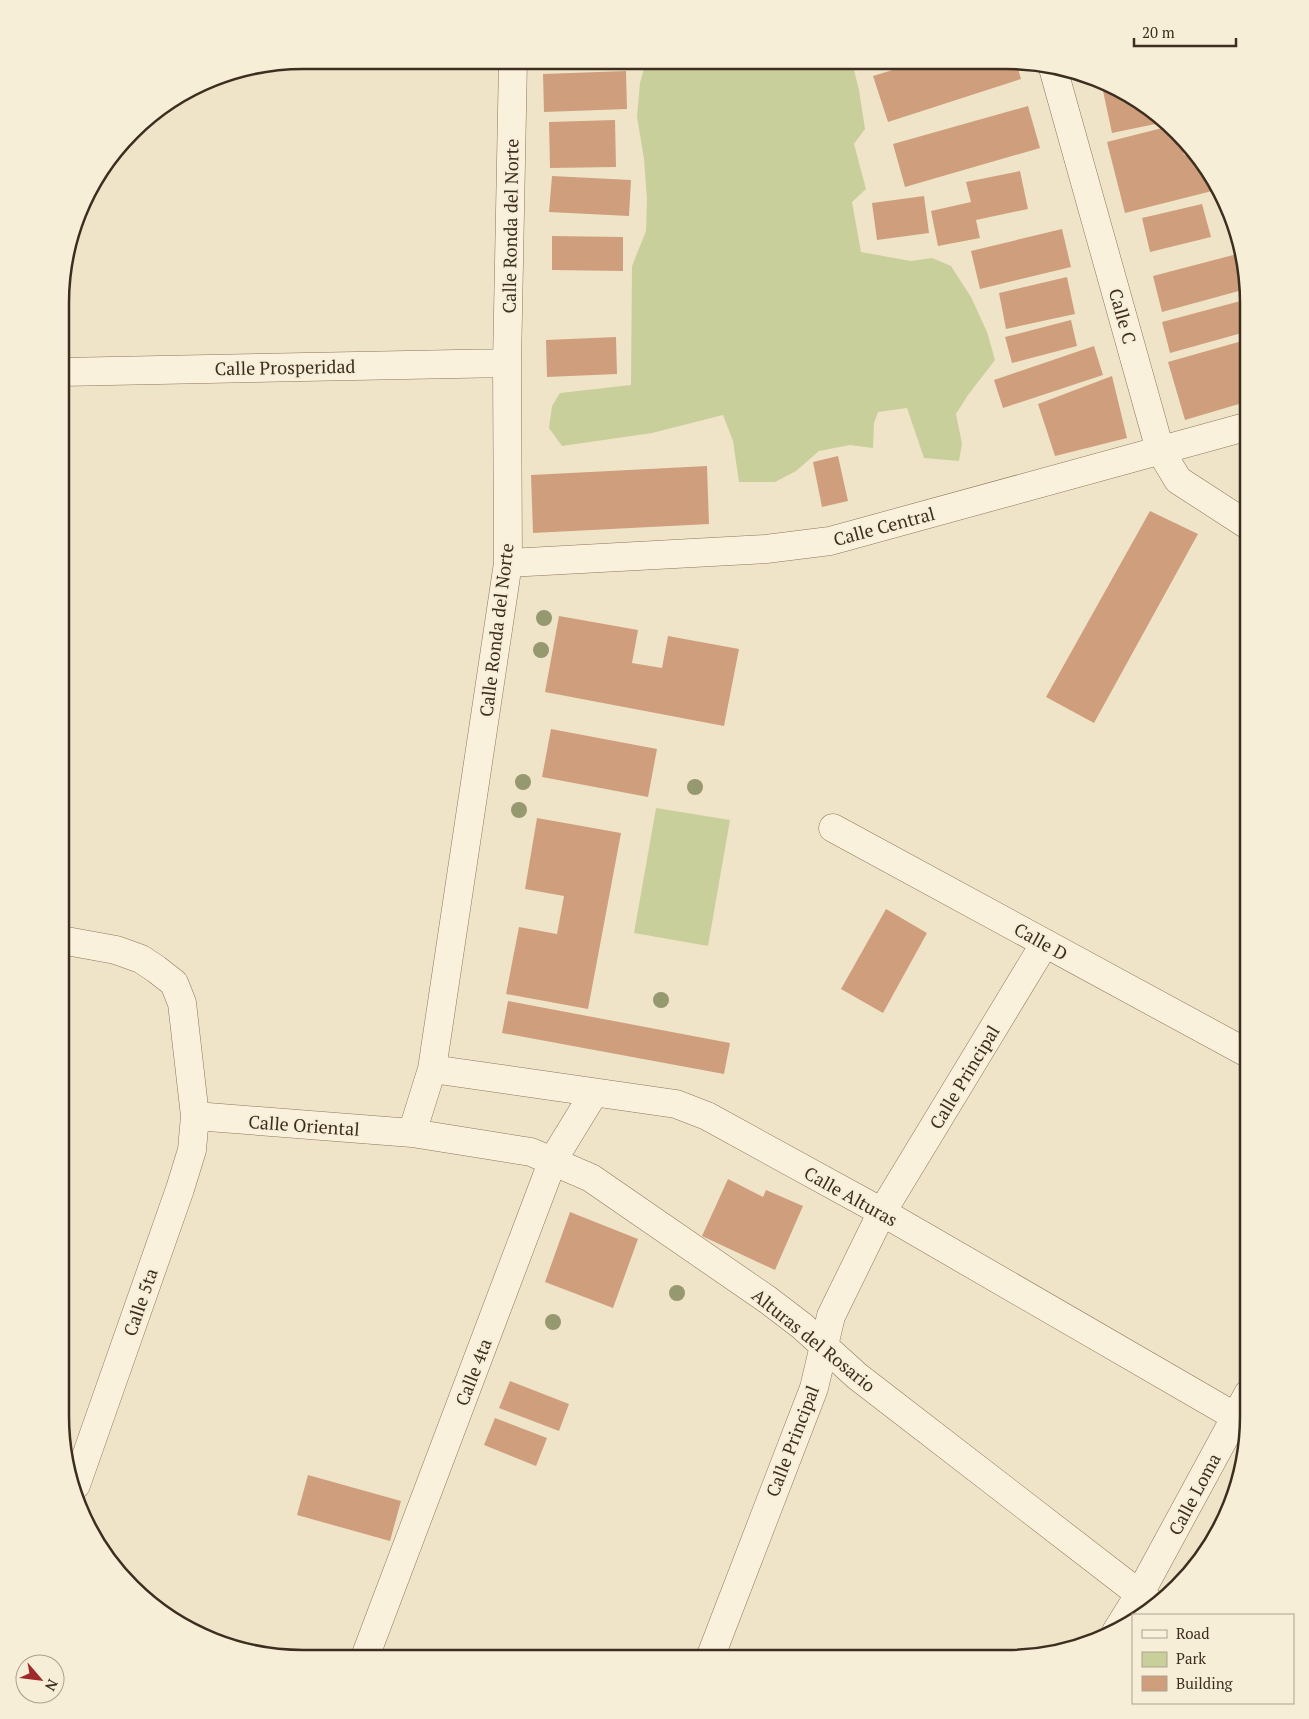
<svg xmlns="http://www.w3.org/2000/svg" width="1309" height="1719" viewBox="0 0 1309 1719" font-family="'PT Serif',serif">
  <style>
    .green { fill: #c9cf9b }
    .building { fill: #cf9f7d }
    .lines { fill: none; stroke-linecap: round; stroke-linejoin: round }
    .minor-casing { stroke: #8d765c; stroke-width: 29 }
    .minor { stroke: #faf1dc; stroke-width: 28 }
    .tree { fill: #96986f }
    .labels { text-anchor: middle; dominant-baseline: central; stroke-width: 4; stroke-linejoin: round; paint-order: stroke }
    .street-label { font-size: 18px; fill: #3d2e20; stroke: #f7eed8 }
    .rim { fill: none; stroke: #3d2e20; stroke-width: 2.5 }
  </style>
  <rect width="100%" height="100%" fill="#f0e4c8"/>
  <path class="green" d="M646,61L852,62L859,90L865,129L854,144L866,189L852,202L861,252L911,261L932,258L951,266L971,297L987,332L995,360L968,395L956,414L962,444L959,461L924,458L907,408L878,412L874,423L873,448L850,445L819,451L796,471L775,482H739L733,441L723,415L652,433L562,446L549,428L552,406L560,393L631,385L632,266L646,231L647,199L644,159L637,117L640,83Z
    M656,808L730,820L708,946L634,933Z"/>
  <path class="building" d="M548,61H614V66H548Z
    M919,62H1016L1021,79L888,122L873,76Z
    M626,71L627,109L544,112L543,74Z
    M1110,89L1141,101L1165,122L1112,133L1103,91Z
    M1028,106L1040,148L905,187L893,144Z
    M615,120L616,167L550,168L549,122Z
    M1170,126L1178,134L1184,155L1195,153L1220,189L1125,213L1107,142Z
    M1020,171L1028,209L976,220L980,238L938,246L931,211L971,202L966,182Z
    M552,176L631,180L629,216L549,212Z
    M924,196L929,233L877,240L872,203Z
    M1202,204L1211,237L1150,252L1142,218Z
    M1062,229L1071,267L980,289L971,251Z
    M552,236L623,237V271L552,270Z
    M1237,254L1246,289L1162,312L1153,276Z
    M1067,277L1075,314L1006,329L999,293Z
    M1248,299L1249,331L1170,353L1162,322Z
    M1071,320L1077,346L1012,363L1005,337Z
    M616,337L617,374L547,377L546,340Z
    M1249,339V401L1185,420L1168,362Z
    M1094,346L1103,375L1003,408L994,380Z
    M1112,376L1127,438L1055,456L1038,404Z
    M838,456L848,501L822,507L813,462Z
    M707,466L709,524L533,533L531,475Z
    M1150,511L1198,534L1094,723L1046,697Z
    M559,616L638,630L632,663L662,668L668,636L739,649L724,726L545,692Z
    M551,729L657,749L648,797L542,777Z
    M537,818L621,833L588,1009L506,994L519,927L557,934L564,896L525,889Z
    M886,909L927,933L883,1013L841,989Z
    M508,1001L730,1043L724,1074L502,1033Z
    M728,1179L763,1197L766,1190L803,1206L775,1270L702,1236Z
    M570,1212L638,1239L613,1308L545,1282Z
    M510,1381L569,1404L559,1431L499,1408Z
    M495,1418L547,1438L536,1466L484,1445Z
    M308,1475L401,1501L390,1541L297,1515Z"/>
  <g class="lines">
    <defs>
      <path id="minor" d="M1053,68L1160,450L1178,480L1249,526
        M62,372L507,363
        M508,563L766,549L830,541L1249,426
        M833,828L1249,1054
        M61,940L116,950L141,959L156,969L174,983L182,1003L195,1116L192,1150L180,1189L76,1485
        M432,1069L676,1104L707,1116L882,1212L1236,1417
        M195,1116L412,1133L531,1152L591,1178L768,1300L802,1326L857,1376L1155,1606
        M412,1133L432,1069L508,563L507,363L513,61
        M1116,1632L1139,1595L1248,1394
        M365,1657L553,1160L594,1093
        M710,1658L814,1388L831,1316L882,1212L1045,943"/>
    </defs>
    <use href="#minor" class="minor-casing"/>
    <use href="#minor" class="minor"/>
  </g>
  <g class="tree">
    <circle cx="544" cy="618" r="8"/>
    <circle cx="541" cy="650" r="8"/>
    <circle cx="523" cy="782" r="8"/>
    <circle cx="695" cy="787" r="8"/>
    <circle cx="519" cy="810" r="8"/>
    <circle cx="661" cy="1000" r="8"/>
    <circle cx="677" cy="1293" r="8"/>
    <circle cx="553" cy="1322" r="8"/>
  </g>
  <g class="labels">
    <g class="street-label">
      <text transform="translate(510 226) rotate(-89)">Calle Ronda del Norte</text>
      <text transform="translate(1123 316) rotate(74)">Calle C</text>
      <text transform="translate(285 367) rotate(-1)">Calle Prosperidad</text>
      <text transform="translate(884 526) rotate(-15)">Calle Central</text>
      <text transform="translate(496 630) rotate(-83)">Calle Ronda del Norte</text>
      <text transform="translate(1041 941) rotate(29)">Calle D</text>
      <text transform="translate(964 1077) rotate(-59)">Calle Principal</text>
      <text transform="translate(304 1125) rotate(4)">Calle Oriental</text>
      <text transform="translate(851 1196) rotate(29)">Calle Alturas</text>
      <text transform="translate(140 1302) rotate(-71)">Calle 5ta</text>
      <text transform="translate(814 1340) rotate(39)">Alturas del Rosario</text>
      <text transform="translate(473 1372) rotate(-69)">Calle 4ta</text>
      <text transform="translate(792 1441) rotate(-69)">Calle Principal</text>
      <text transform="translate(1194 1494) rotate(-62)">Calle Loma</text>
    </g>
  </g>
  <path d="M0 0H1309V1719H0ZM303 69H1006A234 234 0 0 1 1240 303V1416A234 234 0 0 1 1006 1650H303A234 234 0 0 1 69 1416V303A234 234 0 0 1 303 69Z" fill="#f7eed8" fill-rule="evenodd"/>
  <path class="rim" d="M303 69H1006A234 234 0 0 1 1240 303V1416A234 234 0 0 1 1006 1650H303A234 234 0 0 1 69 1416V303A234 234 0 0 1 303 69Z"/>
  <rect x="1132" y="1614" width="162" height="90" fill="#f7eed8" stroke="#ada18e"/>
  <rect x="1142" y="1630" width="25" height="8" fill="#faf1dc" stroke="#ada18e"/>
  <text x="1176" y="1639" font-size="15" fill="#3d2e20">Road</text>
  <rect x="1142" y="1652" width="25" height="15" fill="#c9cf9b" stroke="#ada18e"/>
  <text x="1176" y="1664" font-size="15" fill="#3d2e20">Park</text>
  <rect x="1142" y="1676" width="25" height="15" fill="#cf9f7d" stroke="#ada18e"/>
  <text x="1176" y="1689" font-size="15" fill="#3d2e20">Building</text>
  <g transform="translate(40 1679) rotate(118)"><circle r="24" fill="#f7eed8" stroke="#ada18e"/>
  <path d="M0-4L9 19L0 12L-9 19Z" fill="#9e2a2b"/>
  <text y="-8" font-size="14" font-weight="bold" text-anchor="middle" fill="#3d2e20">N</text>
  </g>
  <path d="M1134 38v8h102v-8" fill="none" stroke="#3d2e20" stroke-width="2.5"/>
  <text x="1142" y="38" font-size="15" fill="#3d2e20" stroke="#f7eed8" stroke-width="4" paint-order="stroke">20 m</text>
</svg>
